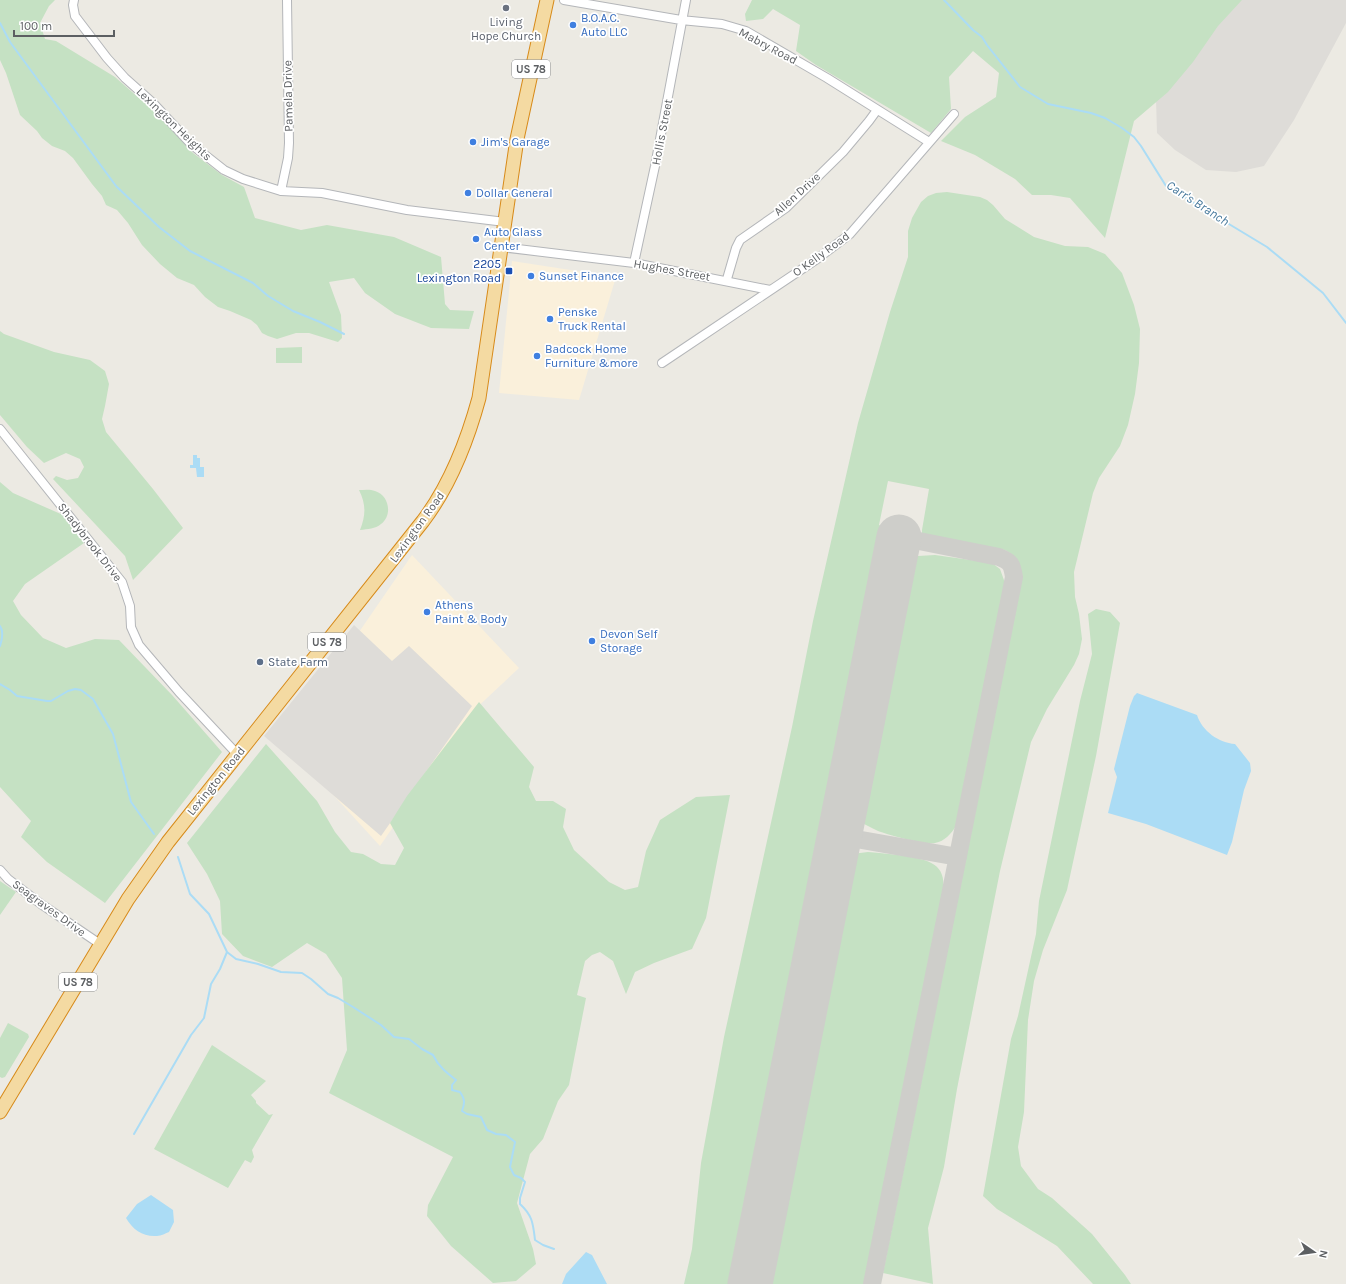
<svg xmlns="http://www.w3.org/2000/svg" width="1346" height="1284" viewBox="0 0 1346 1284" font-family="Karla,sans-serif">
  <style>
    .commercial { fill: #faf0db }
    .industrial { fill: #dedcd8 }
    .green { fill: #c5e1c3 }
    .water { fill: #abdcf5 }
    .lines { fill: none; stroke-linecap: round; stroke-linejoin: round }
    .stream { stroke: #abdcf5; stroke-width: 2 }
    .taxiway { stroke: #cececa; stroke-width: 18 }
    .runway { stroke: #cececa; stroke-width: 45 }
    .minor-casing { stroke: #b4b6b9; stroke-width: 10 }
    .trunk-casing { stroke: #d78a19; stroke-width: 15 }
    .minor { stroke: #fff; stroke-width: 8 }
    .trunk { stroke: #f4daa2; stroke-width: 13 }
    .worship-dot { fill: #6b7280; stroke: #fff; stroke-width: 1.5 }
    .shop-dot { fill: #3f7fe0; stroke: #fff; stroke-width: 1.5 }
    .transit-dot { fill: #1a4fb4; stroke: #fff; stroke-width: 1.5 }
    .service-dot { fill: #5c6f8a; stroke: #fff; stroke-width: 1.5 }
    .labels { text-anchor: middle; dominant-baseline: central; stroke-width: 3.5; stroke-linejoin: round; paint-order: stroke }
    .shield { fill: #fff; stroke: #8d8f91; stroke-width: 1 }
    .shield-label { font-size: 11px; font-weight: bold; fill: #5c5f62 }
    .shop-label { font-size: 12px; fill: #366cbe; stroke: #fff; text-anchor: start }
    .worship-label { font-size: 12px; fill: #5b616d; stroke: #fff }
    .street-label { font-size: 12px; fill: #5c5f62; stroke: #fff }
    .transit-label { font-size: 12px; fill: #164399; stroke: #fff; text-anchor: end }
    .service-label { font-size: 12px; fill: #4e5e75; stroke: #fff; text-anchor: start }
    .water-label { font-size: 13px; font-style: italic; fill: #47799c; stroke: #fff }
  </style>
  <rect width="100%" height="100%" fill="#eceae3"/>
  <path class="commercial" d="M512,261L616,277L579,400L499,393Z
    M412,555L519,668L472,712L380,846L284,741Z"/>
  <path class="industrial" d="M1235,0H1346V23L1294,120L1264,166L1236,172L1206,170L1175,150L1157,133L1156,99Z
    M354,625L392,661L409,646L472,706L381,836L264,736Z"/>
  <path class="green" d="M0,0H55L49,6L40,23L45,39L56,41L115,77L156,113L193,153L222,175L244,187L255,218L301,230L327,225L394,237L441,257L445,304L450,310L474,311L469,329L431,328L395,314L365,293L354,278L329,282L341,315L342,338L338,342L309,333H296L277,339L268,336L262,333L257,325L251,320L230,311L218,307L205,297L194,285L177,278L160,264L142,245L128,223L117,210L106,205L102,196L92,184L73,158L65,151L52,146L42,138L37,131L20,115L6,73L0,60Z
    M752,0H1242L1218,26L1193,62L1168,92L1134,121L1105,238L1070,198L1051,195H1032L1015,179L975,155L941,141L965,117L996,97L999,73L973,51L949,77L951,109L931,133L816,65L796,51L800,25L773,9L763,19L746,21L745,14Z
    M947,192L980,197L987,200L993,205L1005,219L1034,237L1065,246L1088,247L1105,254L1122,273L1134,305L1140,329L1139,363L1135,394L1128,425L1120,446L1099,478L1093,493L1074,572L1075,597L1079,614L1082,639L1079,654L1074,665L1047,709L1031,742L1000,871L957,1089L944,1167L928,1228L933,1284L883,1273L1022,576C1021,564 1017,556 1005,550L922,534V530L929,489L888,481L879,525L884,527L733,1284H684L692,1249L701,1163L724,1037L792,727L813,621L858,423L890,312L908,257V231L912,218L921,202L928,196L936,193Z
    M0,331L4,334L54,352L90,360L105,371L109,384L105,406L102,419L106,432L153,489L183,528L133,580L125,556L53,479L56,476L67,480L78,478L84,467L80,459L66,453L44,463L27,447L0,415Z
    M302,347V363H276V348Z
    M0,482L13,493L63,515L84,543L25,584L13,601L21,615L43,638L66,648L95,639L119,640L172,695L222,752L105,903L47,862L21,837L31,821L0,787Z
    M359,490C364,490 370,489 375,491C389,495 393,515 381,524C375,529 368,529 360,530C366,515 366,504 359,490Z
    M935,555L992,563L1000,569L1005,583L956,826C951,834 945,841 935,843C924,845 889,835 878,831C871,828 865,824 858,821L911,558L918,556Z
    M1096,609L1110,612L1120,623L1096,756L1067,890L1043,950L1034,981L1028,1020L1024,1112L1018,1147L1021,1166L1038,1189L1052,1198L1092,1234L1125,1275L1131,1284H1093L1057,1246L997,1209L983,1196L1011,1039L1018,1016L1036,934L1039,901L1080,701L1092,654L1088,614Z
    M479,702L534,767L529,787L536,801H553L566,809L563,827L574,850L609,882L625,890L638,887L646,851L660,820L696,797L730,795L706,918L692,949L654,963L635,972L626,994L613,961L600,952L592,955L585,961L577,995L586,998L569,1085L558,1101L543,1139L530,1154L517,1203L533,1249L536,1264L516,1281L493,1283L451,1246L427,1216L428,1205L453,1157L329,1093L347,1050L342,978L326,954L307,943L272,967L243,956L222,934L220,901L207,874L187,843L266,744L317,801L335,832L351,852L363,854L381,864L395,865L404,848L390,823L407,796Z
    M868,852C880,853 893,854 905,856C928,860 947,863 943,892L864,1284H765L850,857L852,854Z
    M0,881L16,892L0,915Z
    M8,1023L28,1034L29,1037L5,1077L2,1078L0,1077V1038Z
    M212,1045L266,1081L251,1095L256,1101V1103L269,1115L273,1114L252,1150L254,1157L251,1163L245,1160L228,1188L154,1149Z"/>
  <path class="water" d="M193,455H197V458H200V467H204V477H197L196,468H190V465H193Z
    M1137,693L1197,715C1202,731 1219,743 1235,744L1250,763L1251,771L1244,790L1232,842L1227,855L1146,824L1108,813L1117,777L1114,769L1130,706L1134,696Z
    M151,1195L173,1210L174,1222L169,1232C166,1233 161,1236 157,1236C143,1237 133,1230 126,1218L137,1204Z
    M586,1252L592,1255L607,1284H562L566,1274Z"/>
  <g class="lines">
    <path class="stream" d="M944,0L973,30L982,37L987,45L1020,87L1048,104L1091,113L1105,118L1122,128L1134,137L1141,146L1166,186L1267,247L1323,293L1346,323
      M0,23L10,42L116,186L159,227L190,251L253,283L268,296L293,311L320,322L344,334
      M0,626C4,632 2,640 0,646
      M0,684L10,690L17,696L47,701H51L68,691L75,689L81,690L93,699L113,734L131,802L154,834
      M227,952L236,959L258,964L281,972L302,973L311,979L328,994L338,998L353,1007L381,1025L394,1037L409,1039L422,1049L433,1055C438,1066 447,1073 456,1080L452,1085V1090L460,1092C465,1099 465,1103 462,1111L467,1114L481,1117L487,1130L496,1134L506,1135L515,1142L510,1167L514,1175L521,1178L525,1182L520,1198V1204C533,1216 533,1224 535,1240L543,1245L554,1249
      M134,1134L191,1035L204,1018L211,984L220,969L227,952L209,914L190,894L178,857"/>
    <path class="taxiway" d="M839,836L958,857
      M872,1284L1014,577C1012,564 1011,562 999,557L899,537"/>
    <path class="runway" d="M750,1284L899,537"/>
    <defs>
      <path id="minor" d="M74,0L73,5L75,16L107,58L125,78L153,103L191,144L224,170L243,179L281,191L322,193L407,210L505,222
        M564,0L681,20L722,24L746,31L827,78L929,142
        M281,191L288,158L289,143L287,0
        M501,247L634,263L770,290
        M634,263L655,166L686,0
        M728,281L727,279L736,248L740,240L786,208L843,152L869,121L877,110
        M662,363L817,259L850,234L954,114
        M0,429L122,582L130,606L131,627L139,645L179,692L238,755
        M0,870L8,879L41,904L100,944"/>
      <path id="trunk" d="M0,1112L128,899L168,842L423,521C451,484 467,442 479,398L517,139L547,0"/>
    </defs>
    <use href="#minor" class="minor-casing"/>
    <use href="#trunk" class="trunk-casing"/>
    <use href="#minor" class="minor"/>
    <use href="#trunk" class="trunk"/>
  </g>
  <circle class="worship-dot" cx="506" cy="8" r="4"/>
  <g class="shop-dot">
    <circle cx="573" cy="25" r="4"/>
    <circle cx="473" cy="142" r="4"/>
    <circle cx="468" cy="193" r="4"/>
    <circle cx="476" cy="239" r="4"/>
    <circle cx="531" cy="276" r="4"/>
    <circle cx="550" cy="319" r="4"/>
    <circle cx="537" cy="356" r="4"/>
    <circle cx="427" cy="612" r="4"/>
    <circle cx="592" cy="641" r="4"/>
  </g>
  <rect class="transit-dot" x="505" y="267" width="8" height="8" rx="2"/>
  <circle class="service-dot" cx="260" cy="662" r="4"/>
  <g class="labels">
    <g class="shield">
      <rect x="512" y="60" width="38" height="18" rx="3"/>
      <rect x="308" y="633" width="38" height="18" rx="3"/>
      <rect x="59" y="973" width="38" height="18" rx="3"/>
    </g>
    <g class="shield-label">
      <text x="531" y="69">US 78</text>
      <text x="327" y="642">US 78</text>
      <text x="78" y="982">US 78</text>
    </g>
    <g class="shop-label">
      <text x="581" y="18">B.O.A.C.<tspan x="581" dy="14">Auto LLC</tspan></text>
      <text x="481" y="142">Jim's Garage</text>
      <text x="476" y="193">Dollar General</text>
      <text x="484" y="232">Auto Glass<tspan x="484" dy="14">Center</tspan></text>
      <text x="539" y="276">Sunset Finance</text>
      <text x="558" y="312">Penske<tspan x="558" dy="14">Truck Rental</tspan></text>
      <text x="545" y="349">Badcock Home<tspan x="545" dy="14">Furniture &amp;more</tspan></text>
      <text x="435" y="605">Athens<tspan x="435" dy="14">Paint &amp; Body</tspan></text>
      <text x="600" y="634">Devon Self<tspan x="600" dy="14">Storage</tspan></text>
    </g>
    <g class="worship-label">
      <text x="506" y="22">Living<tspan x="506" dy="14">Hope Church</tspan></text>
    </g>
    <g class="street-label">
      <text transform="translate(768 46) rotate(28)">Mabry Road</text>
      <text transform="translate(288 96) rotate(-91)">Pamela Drive</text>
      <text transform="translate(174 124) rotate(44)">Lexington Heights</text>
      <text transform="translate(662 132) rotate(-79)">Hollis Street</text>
      <text transform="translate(797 194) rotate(-42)">Allen Drive</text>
      <text transform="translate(821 254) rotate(-36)">O Kelly Road</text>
      <text transform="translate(672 270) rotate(10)">Hughes Street</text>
      <text transform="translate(417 527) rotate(-54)">Lexington Road</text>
      <text transform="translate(90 542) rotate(52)">Shadybrook Drive</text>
      <text transform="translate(216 781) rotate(-51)">Lexington Road</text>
      <text transform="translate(49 908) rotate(36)">Seagraves Drive</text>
    </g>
    <g class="transit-label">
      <text x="501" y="264">2205<tspan x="501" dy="14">Lexington Road</tspan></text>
    </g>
    <g class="service-label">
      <text x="268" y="662">State Farm</text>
    </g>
    <g class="water-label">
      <text transform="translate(1198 203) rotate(33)">Carr's Branch</text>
    </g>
  </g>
  <g transform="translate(1314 1252) rotate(103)" stroke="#ffffff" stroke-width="3" paint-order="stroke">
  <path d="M0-3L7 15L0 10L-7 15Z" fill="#5c5f62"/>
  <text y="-6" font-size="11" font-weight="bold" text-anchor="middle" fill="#5c5f62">N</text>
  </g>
  <path d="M14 30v6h100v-6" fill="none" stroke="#5c5f62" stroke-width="2"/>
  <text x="20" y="30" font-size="12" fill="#5c5f62" stroke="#ffffff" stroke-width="3" paint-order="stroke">100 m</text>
</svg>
